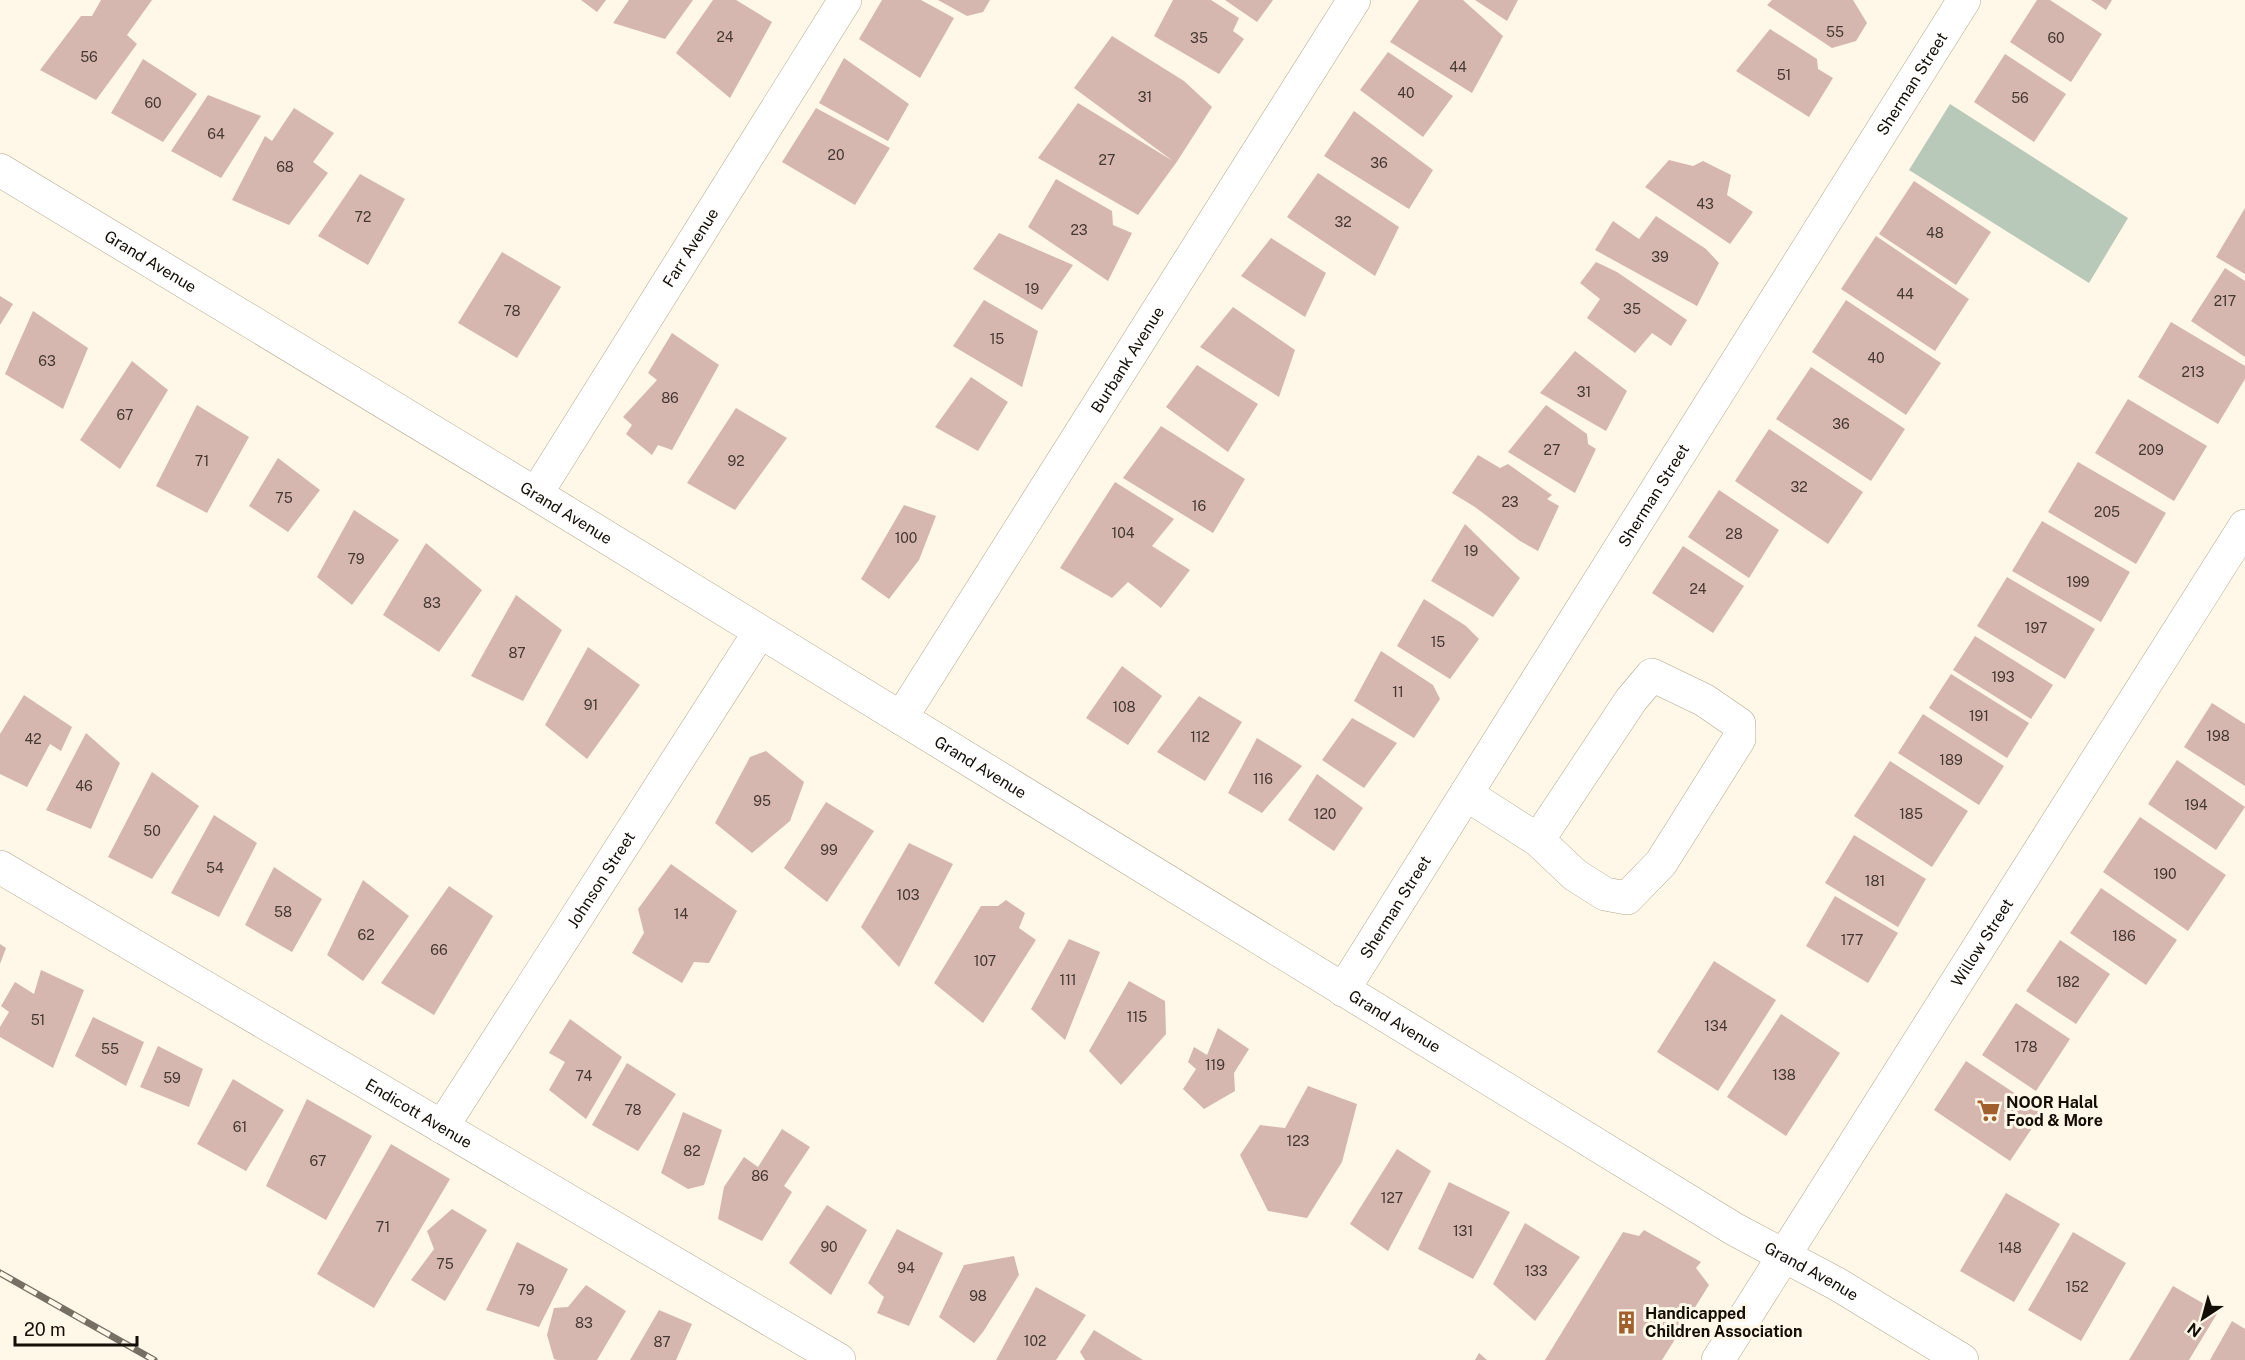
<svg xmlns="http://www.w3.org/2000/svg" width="2245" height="1360" viewBox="0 0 2245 1360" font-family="'Public Sans',sans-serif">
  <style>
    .green { fill: #b8c9b9 }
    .building { fill: #d6b7af }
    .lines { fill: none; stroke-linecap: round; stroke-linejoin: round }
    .minor-casing { stroke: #b3a78e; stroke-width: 34 }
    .minor { stroke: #fff; stroke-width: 33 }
    .rail-casing { stroke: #767064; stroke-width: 7 }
    .rail { stroke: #fff7e7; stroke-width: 4.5; stroke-dasharray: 14; stroke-linecap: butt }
    .labels { text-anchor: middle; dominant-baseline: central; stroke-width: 6; stroke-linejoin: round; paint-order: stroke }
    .number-label { font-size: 14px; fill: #443830 }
    .street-label { font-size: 16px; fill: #130e06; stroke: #fff7e7 }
    .poi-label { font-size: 16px; font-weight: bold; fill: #130e06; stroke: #fff7e7; text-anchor: start }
  </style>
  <rect width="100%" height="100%" fill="#fff7e7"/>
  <path class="green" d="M1950,104L2128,218L2089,283L1909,170Z"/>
  <path class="building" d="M101,0H152L127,35L137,44L96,100L40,70L81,16H92Z
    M581,0H606L597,12Z
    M629,0H693L665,39L613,23Z
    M713,0H736L772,22L730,98L676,53Z
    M882,0H921L954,18L920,78L859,39Z
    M938,0H990L983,12L967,16Z
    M1173,0H1211L1239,18L1233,31L1244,39L1219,74L1154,36Z
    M1225,0H1273L1257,22Z
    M1419,0H1463L1503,36L1472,93L1390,42Z
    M1475,0H1518L1507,21Z
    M1772,0H1853L1867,23L1856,41L1832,48L1767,5Z
    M2037,0H2050L2102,34L2071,82L2010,42Z
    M2091,0H2112L2106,10Z
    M1770,29L1817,59L1818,69L1833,78L1809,117L1736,71Z
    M1112,36L1184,81L1212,107L1176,163L1138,215L1038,158L1078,103L1173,161L1074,88Z
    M1388,52L1453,96L1423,137L1360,90Z
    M2005,54L2066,94L2034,142L1974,102Z
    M844,58L909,104L888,141L819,103Z
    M143,59L197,94L163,142L111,113Z
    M208,95L261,116L221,178L171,151Z
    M294,108L334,133L313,162L328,173L289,225L232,200L265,136L272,141Z
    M816,108L890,148L855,205L782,162Z
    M1354,111L1433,170L1409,209L1324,156Z
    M1669,160L1693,166L1703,161L1731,175L1727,195L1753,212L1730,244L1645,187Z
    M1318,173L1399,227L1375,276L1287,217Z
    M360,174L405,199L368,265L318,236Z
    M1056,179L1112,211L1113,225L1132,233L1108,281L1028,227Z
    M1914,181L1991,232L1956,285L1879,234Z
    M2245,208V274L2216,257Z
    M1656,216L1706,249L1719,263L1697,306L1595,250L1613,221L1639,239Z
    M999,233L1073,265L1042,310L973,269Z
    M1876,236L1969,299L1935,351L1841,289Z
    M1271,238L1326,273L1305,317L1241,276Z
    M502,252L561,287L517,358L458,323Z
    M1596,262L1617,272L1687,320L1671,346L1652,333L1635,353L1587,318L1600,299L1580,283Z
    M2225,268L2245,281V357L2191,321Z
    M0,296L13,304L0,325Z
    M984,300L1038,331L1022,387L953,346Z
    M1846,300L1941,363L1906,415L1812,352Z
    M1233,307L1295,350L1279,397L1200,347Z
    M33,311L88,348L63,409L5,374Z
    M2171,322L2245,366V379L2218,424L2138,377Z
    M672,333L719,365L672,450L658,445L652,455L626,434L632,425L623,417L657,380L648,373Z
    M1575,351L1627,391L1606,431L1540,393Z
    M132,361L168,390L120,469L80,440Z
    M1197,365L1258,404L1228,452L1166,407Z
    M1811,367L1905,429L1871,481L1776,419Z
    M971,377L1008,402L978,451L935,427Z
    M2128,399L2207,446L2174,501L2095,453Z
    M197,405L249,437L207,513L156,486Z
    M1546,405L1587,434L1588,444L1596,449L1575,493L1508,452Z
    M736,408L787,438L735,510L687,483Z
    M1161,426L1245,479L1213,533L1123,478Z
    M1769,429L1863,492L1828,544L1735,481Z
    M1478,455L1500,468L1508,464L1552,495L1547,499L1559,506L1538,551L1520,541L1475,507L1452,493Z
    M278,458L320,490L288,532L249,506Z
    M2078,462L2166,513L2136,564L2048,512Z
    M1115,482L1174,519L1152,546L1190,570L1161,608L1128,582L1112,598L1060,568Z
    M1719,490L1779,530L1749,578L1688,537Z
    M904,505L936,516L919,560L889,599L861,579Z
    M354,510L399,540L352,605L317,577Z
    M2042,521L2130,572L2101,622L2012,571Z
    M1465,524L1520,578L1493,617L1431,581Z
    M426,543L482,590L439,652L383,615Z
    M1683,546L1744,586L1713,633L1652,593Z
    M2007,577L2095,629L2065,679L1977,626Z
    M516,595L562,630L523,701L471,676Z
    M1424,599L1466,626L1479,639L1450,679L1397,646Z
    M1975,636L2053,685L2031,719L1953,670Z
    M588,647L640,685L587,759L545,725Z
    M1381,651L1433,685L1440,699L1414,738L1354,701Z
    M1122,666L1162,696L1128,745L1086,718Z
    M1951,674L2029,723L2007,758L1929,708Z
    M24,695L72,727L61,751L50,744L27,787L0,774V734Z
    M1199,696L1242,722L1205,781L1157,752Z
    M2212,703L2245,724V786L2184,747Z
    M1923,714L2004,766L1979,805L1898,753Z
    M1352,718L1397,743L1364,788L1322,760Z
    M86,733L120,763L91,829L46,810Z
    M1257,738L1302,766L1262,813L1228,793Z
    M766,751L804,782L790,821L752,853L715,823L750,757Z
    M2177,760L2245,807L2216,850L2148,804Z
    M1890,761L1968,811L1932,867L1854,816Z
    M152,772L199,806L152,879L108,857Z
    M1317,774L1363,808L1334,851L1288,820Z
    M826,802L874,831L827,902L784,868Z
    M214,815L257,843L219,917L171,893Z
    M2140,817L2226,875L2188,931L2103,872Z
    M1854,835L1926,879L1898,927L1825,883Z
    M909,843L953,864L899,967L861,927Z
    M671,864L737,911L709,963L694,962L682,983L632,953L644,933L638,909Z
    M274,867L322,899L292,952L245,925Z
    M363,880L409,916L363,981L327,955Z
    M449,886L493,916L434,1015L381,983Z
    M2101,888L2177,940L2146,985L2070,933Z
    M1835,896L1898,933L1868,983L1806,946Z
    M1006,900L1025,913L1019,928L1036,940L983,1023L934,983L981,906H998Z
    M1069,939L1100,952L1065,1040L1031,1009Z
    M2060,940L2110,974L2076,1024L2026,991Z
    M0,944L6,948L0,964Z
    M1714,961L1776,1000L1718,1091L1657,1052Z
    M41,970L84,990L53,1068L0,1037V1027L9,1012L1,1006L15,982L34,994Z
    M1129,981L1165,1001L1166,1034L1121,1085L1089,1051Z
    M2016,1003L2070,1039L2036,1091L1982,1055Z
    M1781,1014L1840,1053L1786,1136L1727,1097Z
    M93,1017L144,1042L126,1086L75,1056Z
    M570,1019L622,1057L586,1119L549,1090L565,1062L549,1053Z
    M1218,1028L1249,1049L1234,1073L1235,1091L1204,1109L1183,1089L1196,1069L1188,1062L1194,1047L1207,1055Z
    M158,1046L203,1069L189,1107L140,1087Z
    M1966,1061L2043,1112L2010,1161L1934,1110Z
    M627,1063L676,1094L638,1151L592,1125Z
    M233,1079L284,1110L246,1171L197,1144Z
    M1308,1086L1357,1104L1342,1162L1307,1218L1268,1211L1240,1155L1260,1125L1285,1128Z
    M307,1099L372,1136L326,1220L266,1186Z
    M683,1112L722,1130L704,1185L688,1189L661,1173Z
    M782,1129L810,1147L784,1186L792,1192L762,1241L718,1219L724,1187L744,1157L758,1167Z
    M391,1144L450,1179L374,1308L317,1274Z
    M1397,1149L1431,1171L1388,1251L1350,1224Z
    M1449,1182L1510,1212L1473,1279L1418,1249Z
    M2006,1193L2060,1224L2014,1302L1960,1271Z
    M827,1205L867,1230L831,1295L789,1263Z
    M452,1209L487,1230L445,1301L411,1280L434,1249L427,1231Z
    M1525,1223L1580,1257L1535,1321L1493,1284Z
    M897,1229L943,1253L909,1326L877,1313L884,1297L868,1283Z
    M1644,1230L1701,1262L1696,1268L1709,1285L1662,1360H1545L1623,1232L1639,1236Z
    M2073,1232L2126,1263L2081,1341L2028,1310Z
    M517,1242L568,1269L539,1327L486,1310Z
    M1014,1256L1019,1275L983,1332L974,1343L939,1317L964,1265Z
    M586,1285L626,1311L597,1360H557L554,1359L547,1335L554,1308L568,1307Z
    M2173,1286L2218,1312L2189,1360H2129Z
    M1036,1287L1086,1315L1056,1360H996Z
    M659,1310L692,1324L676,1360H630Z
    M2232,1321L2245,1329V1360H2210Z
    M1094,1330L1143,1360H1085L1080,1352Z
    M1479,1353L1487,1360H1475Z"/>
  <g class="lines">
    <defs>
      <g id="minor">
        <path id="s1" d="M0,170L536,494L1734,1229L1837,1284L1962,1360"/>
        <path id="s2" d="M536,494L845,0"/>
        <path id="s3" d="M901,718L1354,0"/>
        <path d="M1466,794L1538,840L1575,875L1605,894L1627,898L1661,863L1739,739V724L1704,700L1652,675L1631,700L1538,840"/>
        <path id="s4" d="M0,867L839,1360"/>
        <path id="s5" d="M1343,990L1964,0"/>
        <path id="s6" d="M442,1127L759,633"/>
        <path id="s7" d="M1718,1360L2245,526"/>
      </g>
    </defs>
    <use href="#minor" class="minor-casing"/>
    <use href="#minor" class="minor"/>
    <defs>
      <path id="rail" d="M0,1273L154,1360"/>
    </defs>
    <use href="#rail" class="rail-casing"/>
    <use href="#rail" class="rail"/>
  </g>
  <defs>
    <symbol id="supermarket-bare" viewBox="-9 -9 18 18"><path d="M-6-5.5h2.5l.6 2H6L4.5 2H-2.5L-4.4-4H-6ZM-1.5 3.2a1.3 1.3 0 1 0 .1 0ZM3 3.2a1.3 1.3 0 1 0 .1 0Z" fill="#a25f2e" stroke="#fff7e7" stroke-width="2.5" paint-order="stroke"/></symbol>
    <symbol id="building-bare" viewBox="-9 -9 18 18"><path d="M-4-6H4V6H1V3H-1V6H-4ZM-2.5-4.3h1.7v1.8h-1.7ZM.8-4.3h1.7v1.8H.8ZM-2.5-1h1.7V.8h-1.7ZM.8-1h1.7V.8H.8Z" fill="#a25f2e" stroke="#fff7e7" stroke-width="2.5" paint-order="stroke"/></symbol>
  </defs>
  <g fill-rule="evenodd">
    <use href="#supermarket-bare" x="1972" y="1094" width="33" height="33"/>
    <use href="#building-bare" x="1610" y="1306" width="33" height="33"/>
  </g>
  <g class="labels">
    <g class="number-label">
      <text x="1835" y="32">55</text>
      <text x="725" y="37">24</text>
      <text x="1199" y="38">35</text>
      <text x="2056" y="38">60</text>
      <text x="89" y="57">56</text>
      <text x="1458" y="67">44</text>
      <text x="1784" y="75">51</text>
      <text x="1406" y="93">40</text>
      <text x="1145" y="97">31</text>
      <text x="2020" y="98">56</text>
      <text x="153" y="103">60</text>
      <text x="216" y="134">64</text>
      <text x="836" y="155">20</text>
      <text x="1107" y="160">27</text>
      <text x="1379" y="163">36</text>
      <text x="285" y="167">68</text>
      <text x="1705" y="204">43</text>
      <text x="363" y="217">72</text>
      <text x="1343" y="222">32</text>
      <text x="1079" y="230">23</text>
      <text x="1935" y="233">48</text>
      <text x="1660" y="257">39</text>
      <text x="1032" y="289">19</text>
      <text x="1905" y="294">44</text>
      <text x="2225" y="301">217</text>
      <text x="1632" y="309">35</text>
      <text x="512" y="311">78</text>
      <text x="997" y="339">15</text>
      <text x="1876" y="358">40</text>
      <text x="47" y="361">63</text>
      <text x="2193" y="372">213</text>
      <text x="1584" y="392">31</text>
      <text x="670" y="398">86</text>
      <text x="125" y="415">67</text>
      <text x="1841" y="424">36</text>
      <text x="1552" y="450">27</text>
      <text x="2151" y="450">209</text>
      <text x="202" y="461">71</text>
      <text x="736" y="461">92</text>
      <text x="1799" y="487">32</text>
      <text x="284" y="498">75</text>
      <text x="1510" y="502">23</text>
      <text x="1199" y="506">16</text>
      <text x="2107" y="512">205</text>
      <text x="1123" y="533">104</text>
      <text x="1734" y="534">28</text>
      <text x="906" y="538">100</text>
      <text x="1471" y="551">19</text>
      <text x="356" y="559">79</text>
      <text x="2078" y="582">199</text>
      <text x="1698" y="589">24</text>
      <text x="432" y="603">83</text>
      <text x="2036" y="628">197</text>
      <text x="1438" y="642">15</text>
      <text x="517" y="653">87</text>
      <text x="2003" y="677">193</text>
      <text x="1398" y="692">11</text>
      <text x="591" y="705">91</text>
      <text x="1124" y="707">108</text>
      <text x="1979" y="716">191</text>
      <text x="2218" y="736">198</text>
      <text x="1200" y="737">112</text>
      <text x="33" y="739">42</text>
      <text x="1951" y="760">189</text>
      <text x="1263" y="779">116</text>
      <text x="84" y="786">46</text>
      <text x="762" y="801">95</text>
      <text x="2196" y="805">194</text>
      <text x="1325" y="814">120</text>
      <text x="1911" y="814">185</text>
      <text x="152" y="831">50</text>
      <text x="829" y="850">99</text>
      <text x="215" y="868">54</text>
      <text x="2165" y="874">190</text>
      <text x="1875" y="881">181</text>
      <text x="908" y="895">103</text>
      <text x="283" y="912">58</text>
      <text x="681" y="914">14</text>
      <text x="366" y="935">62</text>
      <text x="2124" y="936">186</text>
      <text x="1852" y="940">177</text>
      <text x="439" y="950">66</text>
      <text x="985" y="961">107</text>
      <text x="1068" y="980">111</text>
      <text x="2068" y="982">182</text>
      <text x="1137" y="1017">115</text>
      <text x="38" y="1020">51</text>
      <text x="1716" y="1026">134</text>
      <text x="2026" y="1047">178</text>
      <text x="110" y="1049">55</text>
      <text x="1215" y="1065">119</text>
      <text x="1784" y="1075">138</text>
      <text x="584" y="1076">74</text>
      <text x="172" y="1078">59</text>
      <text x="633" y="1110">78</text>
      <text x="240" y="1127">61</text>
      <text x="1298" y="1141">123</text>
      <text x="692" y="1151">82</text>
      <text x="318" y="1161">67</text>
      <text x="760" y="1176">86</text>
      <text x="1392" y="1198">127</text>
      <text x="383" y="1227">71</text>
      <text x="1463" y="1231">131</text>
      <text x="829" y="1247">90</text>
      <text x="2010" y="1248">148</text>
      <text x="445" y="1264">75</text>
      <text x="906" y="1268">94</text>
      <text x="1536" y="1271">133</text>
      <text x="2077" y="1287">152</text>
      <text x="526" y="1290">79</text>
      <text x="978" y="1296">98</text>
      <text x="584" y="1323">83</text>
      <text x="1035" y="1341">102</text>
      <text x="662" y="1342">87</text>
    </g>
    <g class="street-label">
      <text stroke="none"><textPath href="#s5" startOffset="1070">Sherman Street</textPath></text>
      <text stroke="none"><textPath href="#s2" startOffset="291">Farr Avenue</textPath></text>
      <text stroke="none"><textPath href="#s1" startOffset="176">Grand Avenue</textPath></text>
      <text stroke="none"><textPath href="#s3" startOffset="424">Burbank Avenue</textPath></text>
      <text stroke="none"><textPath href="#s5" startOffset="584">Sherman Street</textPath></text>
      <text stroke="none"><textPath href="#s1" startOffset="662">Grand Avenue</textPath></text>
      <text stroke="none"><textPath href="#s1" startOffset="1148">Grand Avenue</textPath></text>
      <text stroke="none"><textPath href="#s6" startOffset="294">Johnson Street</textPath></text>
      <text stroke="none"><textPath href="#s5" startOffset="98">Sherman Street</textPath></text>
      <text stroke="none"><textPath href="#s7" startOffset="494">Willow Street</textPath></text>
      <text stroke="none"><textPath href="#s1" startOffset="1634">Grand Avenue</textPath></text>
      <text stroke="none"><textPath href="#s4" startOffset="486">Endicott Avenue</textPath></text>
      <text stroke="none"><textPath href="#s1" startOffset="2120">Grand Avenue</textPath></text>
    </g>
    <g class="poi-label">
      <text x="2006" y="1102">NOOR Halal<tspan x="2006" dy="18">Food &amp; More</tspan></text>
      <text x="1645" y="1313">Handicapped<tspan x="1645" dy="18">Children Association</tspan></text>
    </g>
  </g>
  <g transform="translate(2203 1318) rotate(216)" stroke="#fff7e7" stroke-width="4.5" paint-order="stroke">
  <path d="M0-4.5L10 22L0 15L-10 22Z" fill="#130e06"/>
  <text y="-9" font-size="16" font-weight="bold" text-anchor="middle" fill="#130e06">N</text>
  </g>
  <path d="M15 1336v9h122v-9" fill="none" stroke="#130e06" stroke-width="3"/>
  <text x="24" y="1336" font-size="18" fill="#130e06" stroke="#fff7e7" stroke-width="4.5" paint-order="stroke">20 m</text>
</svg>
